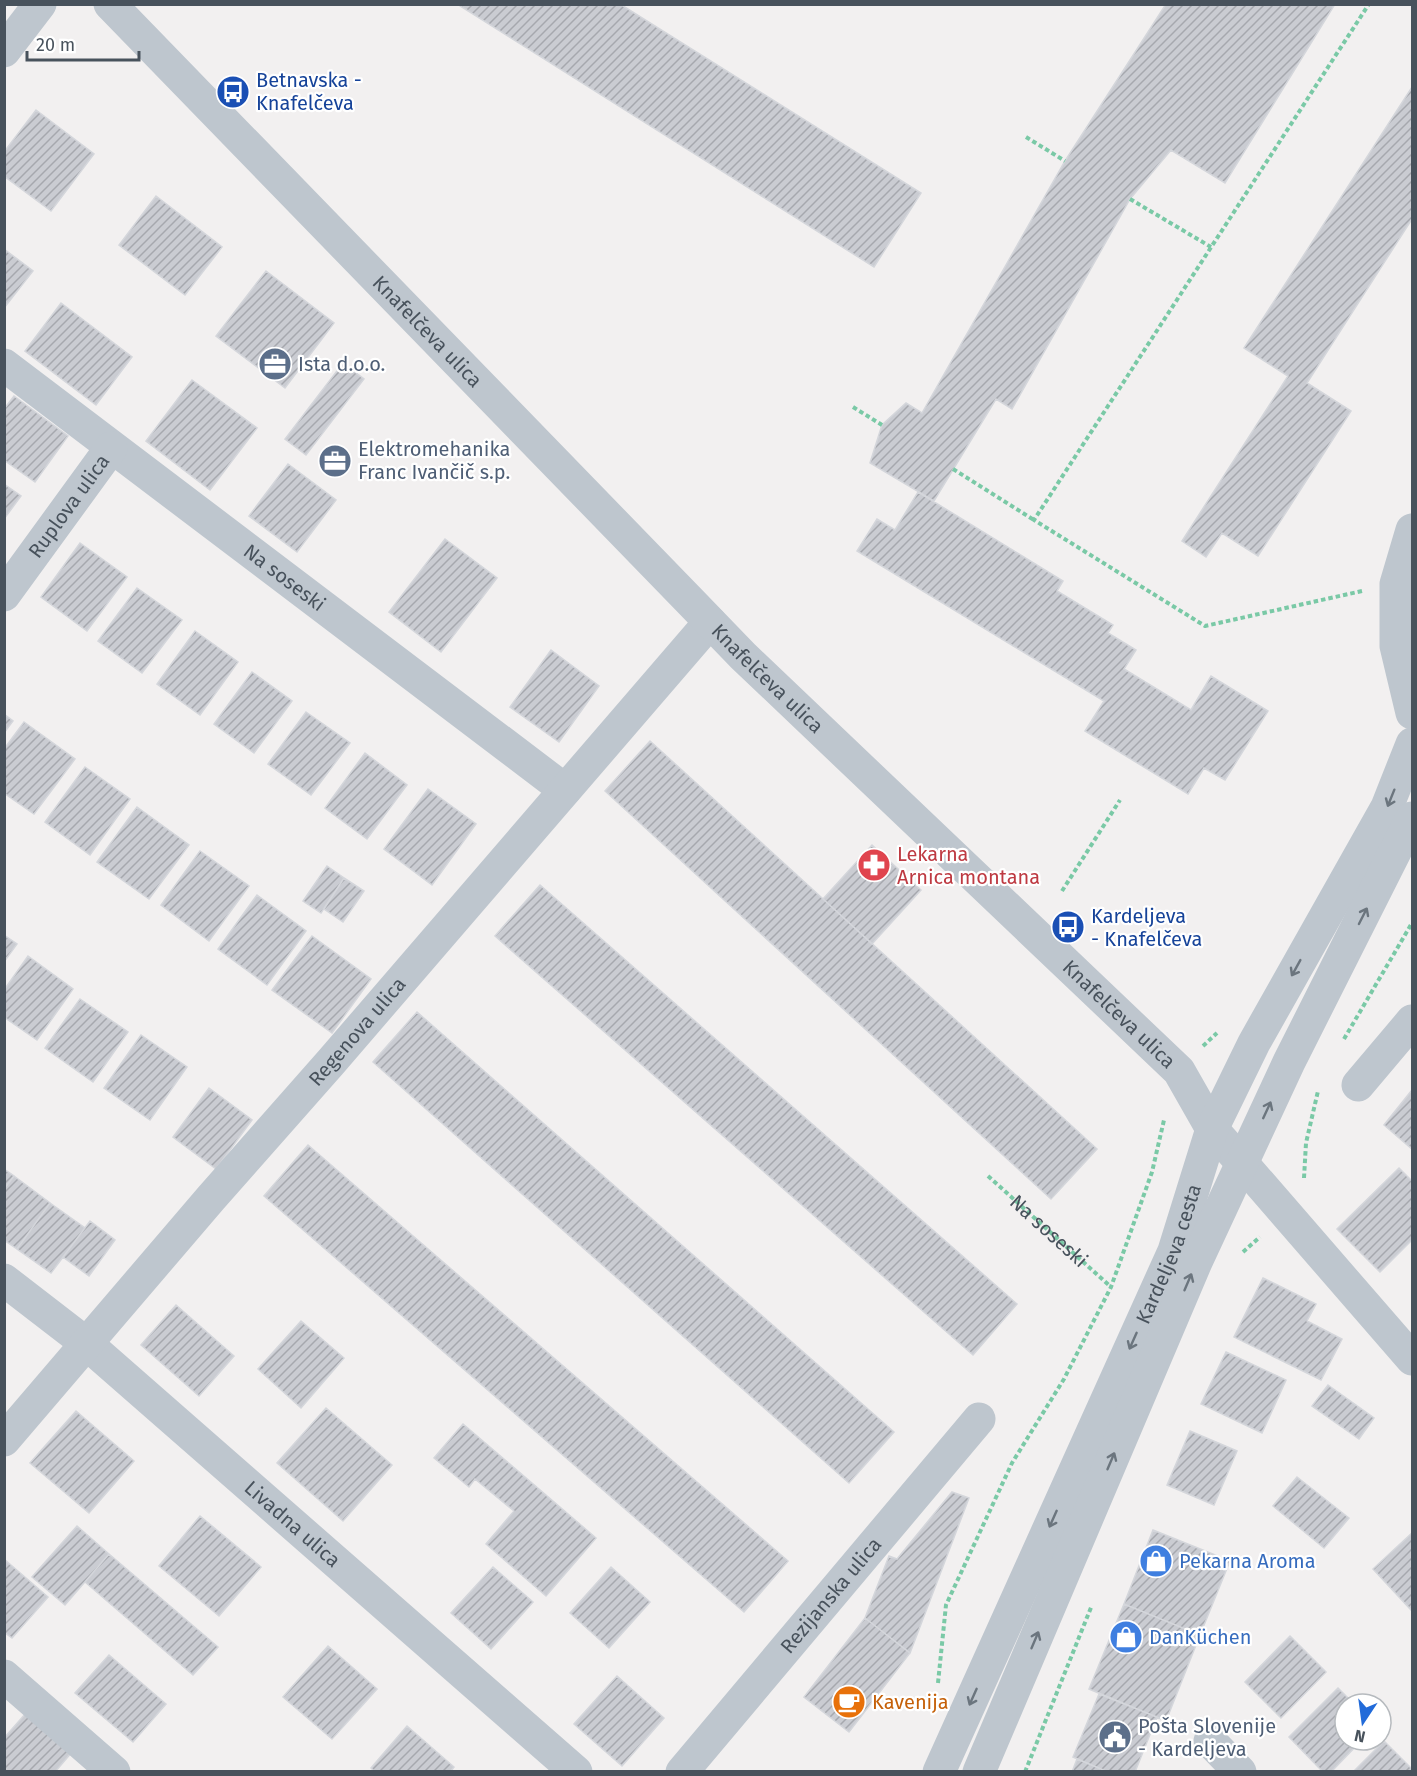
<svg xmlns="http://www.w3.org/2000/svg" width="1417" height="1776" viewBox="0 0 1417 1776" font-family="'Fira Sans',sans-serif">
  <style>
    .building { fill: url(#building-hatch); stroke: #d4d6db; stroke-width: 1.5 }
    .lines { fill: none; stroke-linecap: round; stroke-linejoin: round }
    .path { stroke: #7ac9a6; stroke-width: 4; stroke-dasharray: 4.5 3; stroke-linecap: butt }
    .minor { stroke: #bec6ce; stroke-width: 33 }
    .tertiary { stroke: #bec6ce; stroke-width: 33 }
    .oneway { stroke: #6b757e }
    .labels { text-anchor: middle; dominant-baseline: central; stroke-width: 4.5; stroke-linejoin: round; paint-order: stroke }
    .transit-label { font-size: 20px; fill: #164399; stroke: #fff; text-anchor: start }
    .street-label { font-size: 20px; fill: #48525c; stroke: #fff }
    .service-label { font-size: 20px; fill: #4e5e75; stroke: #fff; text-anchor: start }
    .health-label { font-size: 20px; fill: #be3a42; stroke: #fff; text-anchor: start }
    .shop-label { font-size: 20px; fill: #366cbe; stroke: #fff; text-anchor: start }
    .food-label { font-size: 20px; fill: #c56008; stroke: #fff; text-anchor: start }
  </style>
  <defs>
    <pattern id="building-hatch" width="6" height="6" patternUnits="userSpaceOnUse" patternTransform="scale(1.5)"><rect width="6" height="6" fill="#caccd2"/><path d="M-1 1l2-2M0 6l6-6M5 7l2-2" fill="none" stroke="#a6a8ae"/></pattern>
  </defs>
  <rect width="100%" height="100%" fill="#f2f0f0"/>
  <path class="building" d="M457,4H620L921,193L874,267Z
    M1166,4H1335L1225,183L1171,150L1130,199L1012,409L996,399L934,501L870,463L882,425L906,403L922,413L1065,161Z
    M1412,87V219L1307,383L1351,411L1258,556L1222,533L1206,557L1182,541L1288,376L1244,348Z
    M36,110L94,154L51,211L4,176V152Z
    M156,196L222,247L185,295L119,245Z
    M4,249L33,271L4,308Z
    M266,271L334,323L285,388L216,336Z
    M61,303L132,357L96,405L25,351Z
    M343,363L364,379L306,455L285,439Z
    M192,380L257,428L210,490L146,441Z
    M14,396L68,436L35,482L4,460V409Z
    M288,464L336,500L297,552L249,516Z
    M4,484L21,496L4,519Z
    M918,492L1063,581L1057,591L1113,625L1108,633L1136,650L1124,669L1191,710L1211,676L1268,711L1225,780L1204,768L1188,794L1085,731L1104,701L857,551L877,519L895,530Z
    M445,539L497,578L441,652L389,612Z
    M80,543L127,577L87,631L41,597Z
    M137,588L182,620L142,673L98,641Z
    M195,631L238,662L200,715L157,684Z
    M551,650L599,686L559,742L510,707Z
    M252,672L292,701L254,753L214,724Z
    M306,712L350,743L311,795L268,764Z
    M4,714L13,721L4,733Z
    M24,722L75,759L34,814L4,793V749Z
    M650,741L1097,1149L1051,1199L605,791Z
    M365,753L407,785L367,839L325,808Z
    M85,767L130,799L90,855L45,822Z
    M428,789L476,824L432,885L384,849Z
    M137,807L189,845L149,899L97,862Z
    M872,845L921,890L872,944L823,899Z
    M200,851L249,886L209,941L161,905Z
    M327,866L344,878L321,913L303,901Z
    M344,878L364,891L343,922L324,909Z
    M540,885L1017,1304L973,1355L495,936Z
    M257,895L306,931L267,985L218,949Z
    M4,935L17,944L4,962Z
    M312,936L371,979L332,1033L272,990Z
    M28,956L73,989L37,1040L4,1017V990Z
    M80,999L128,1032L93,1082L45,1048Z
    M417,1012L894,1432L849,1483L373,1062Z
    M141,1035L187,1067L150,1120L104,1088Z
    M209,1088L252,1120L216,1169L173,1137Z
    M1412,1090V1149L1384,1125Z
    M308,1145L788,1561L744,1612L264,1196Z
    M1399,1168L1412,1181V1240L1380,1272L1337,1229Z
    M4,1169L14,1176L4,1189Z
    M14,1176L50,1203L17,1249L4,1240V1189Z
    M50,1203L85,1228L51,1273L17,1249Z
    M90,1221L115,1240L89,1276L63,1257Z
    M1263,1278L1316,1304L1307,1321L1342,1339L1321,1380L1234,1337Z
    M176,1305L234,1356L199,1396L141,1345Z
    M301,1321L344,1358L301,1408L258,1369Z
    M1226,1352L1286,1380L1262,1433L1201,1404Z
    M1328,1385L1374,1418L1359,1439L1312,1406Z
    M326,1408L392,1465L343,1521L277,1463Z
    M76,1411L134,1461L89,1513L30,1463Z
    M463,1424L596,1538L546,1596L486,1544L514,1511L475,1479L469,1487L434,1458Z
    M1190,1431L1237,1451L1214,1505L1167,1485Z
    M1297,1477L1349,1518L1324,1548L1273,1506Z
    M952,1492L969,1498L910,1653L865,1618L889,1556L897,1559Z
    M200,1516L261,1567L219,1616L159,1566Z
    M77,1526L109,1554L65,1605L32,1577Z
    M1153,1530L1230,1561L1200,1635L1124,1604Z
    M1412,1533V1611L1373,1569Z
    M109,1554L218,1647L193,1675L85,1582Z
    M4,1559L48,1597L12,1638L4,1632Z
    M493,1567L533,1602L491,1649L451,1613Z
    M611,1567L650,1602L609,1648L570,1613Z
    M1124,1604L1200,1635L1166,1721L1089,1689Z
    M865,1618L910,1653L849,1732L804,1697Z
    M1290,1636L1326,1672L1281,1718L1245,1682Z
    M328,1646L377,1689L332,1739L283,1697Z
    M109,1655L166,1704L133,1742L75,1693Z
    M617,1676L664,1718L622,1766L574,1724Z
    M1338,1688L1354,1704H1345V1740H1362L1331,1772H1323L1289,1737Z
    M1099,1694L1157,1717L1135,1772H1108L1073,1757Z
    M26,1713L72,1752L55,1772H4V1738Z
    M407,1726L454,1767L450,1772H375L371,1768Z
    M1384,1741L1412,1769V1772H1353Z
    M1077,1759L1108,1772H1072Z"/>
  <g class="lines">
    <g class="path">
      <path d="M1026,137L1065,161"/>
      <path d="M1130,199L1211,247"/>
      <path d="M853,407L882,425"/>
      <path d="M953,469L1034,520"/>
      <path d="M1362,591L1205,626L1034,520L1369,4"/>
      <path d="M1062,891L1120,800"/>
      <path d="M1344,1039L1412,923"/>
      <path d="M1203,1046L1217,1033"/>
      <path id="s1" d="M988,1176L1111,1287"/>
      <path d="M1304,1178L1306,1143L1318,1091"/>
      <path d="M1243,1252L1260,1237"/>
      <path d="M938,1683L946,1605L1012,1463L1064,1379L1111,1287L1152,1172L1164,1120"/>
      <path d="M1025,1772L1092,1605"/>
    </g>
    <g class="minor">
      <path id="s2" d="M4,365L565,790"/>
      <path d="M1412,530L1396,584V646L1412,713"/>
      <path id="s3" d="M4,595L111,448"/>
      <path d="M1358,1085L1412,1021"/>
      <path d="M1242,1163L1412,1359"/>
      <path id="s4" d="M4,1280L87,1344L576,1772"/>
      <path id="s5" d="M4,1440L211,1198L331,1062L710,622"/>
      <path d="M4,1676L114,1772"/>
      <path d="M1210,1741L1240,1772"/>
      <path id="s6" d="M682,1772L979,1419"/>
    </g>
    <g class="tertiary">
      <path id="s7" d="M110,4C320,223 533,438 743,656L1179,1071L1212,1129L1242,1163"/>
      <path d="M4,51L40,4"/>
      <path id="s8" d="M939,1772L1174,1251L1212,1129L1254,1043L1387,807L1412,744"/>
      <path d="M979,1772L1196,1262L1289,1062L1412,818"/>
    </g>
  </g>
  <defs><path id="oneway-shaft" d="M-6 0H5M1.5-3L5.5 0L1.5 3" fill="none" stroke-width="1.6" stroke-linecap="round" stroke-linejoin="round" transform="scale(1.5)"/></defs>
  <g class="oneway">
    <use href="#oneway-shaft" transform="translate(1391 798) rotate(112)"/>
    <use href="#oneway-shaft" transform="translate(1363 916) rotate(-63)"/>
    <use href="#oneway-shaft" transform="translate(1296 968) rotate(119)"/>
    <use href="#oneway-shaft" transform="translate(1267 1110) rotate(-65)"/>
    <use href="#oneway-shaft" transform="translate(1188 1282) rotate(-67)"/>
    <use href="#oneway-shaft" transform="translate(1133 1341) rotate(114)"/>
    <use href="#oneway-shaft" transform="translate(1111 1461) rotate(-67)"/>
    <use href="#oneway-shaft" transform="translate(1053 1519) rotate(114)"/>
    <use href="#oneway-shaft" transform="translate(1035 1640) rotate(-67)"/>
    <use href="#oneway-shaft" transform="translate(973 1697) rotate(114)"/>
  </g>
  <defs>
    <symbol id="bus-disc" viewBox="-11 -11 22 22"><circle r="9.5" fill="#1a4fb4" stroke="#fff"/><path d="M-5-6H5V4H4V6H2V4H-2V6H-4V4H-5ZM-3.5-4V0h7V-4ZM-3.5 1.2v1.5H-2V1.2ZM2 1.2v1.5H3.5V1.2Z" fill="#fff"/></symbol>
    <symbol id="office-disc" viewBox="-11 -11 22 22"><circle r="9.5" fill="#5c6f8a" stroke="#fff"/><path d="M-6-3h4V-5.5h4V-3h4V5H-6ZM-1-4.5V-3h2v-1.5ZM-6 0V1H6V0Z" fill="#fff"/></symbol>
    <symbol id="pharmacy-disc" viewBox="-11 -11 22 22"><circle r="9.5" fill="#e0444e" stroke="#fff"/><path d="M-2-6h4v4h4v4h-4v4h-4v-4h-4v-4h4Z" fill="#fff"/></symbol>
    <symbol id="shop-disc" viewBox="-11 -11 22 22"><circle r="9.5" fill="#3f7fe0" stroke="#fff"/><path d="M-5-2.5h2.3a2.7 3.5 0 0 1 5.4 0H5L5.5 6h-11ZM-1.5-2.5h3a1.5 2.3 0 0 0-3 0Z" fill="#fff"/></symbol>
    <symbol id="cafe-disc" viewBox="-11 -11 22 22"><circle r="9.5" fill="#e8710a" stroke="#fff"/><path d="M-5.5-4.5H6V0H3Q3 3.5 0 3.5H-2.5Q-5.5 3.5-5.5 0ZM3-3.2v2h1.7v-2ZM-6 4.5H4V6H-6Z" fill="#fff"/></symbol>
    <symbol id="civic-disc" viewBox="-11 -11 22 22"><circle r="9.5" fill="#5c6f8a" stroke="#fff"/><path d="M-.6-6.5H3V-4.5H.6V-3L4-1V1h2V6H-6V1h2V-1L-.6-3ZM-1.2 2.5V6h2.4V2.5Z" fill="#fff"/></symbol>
  </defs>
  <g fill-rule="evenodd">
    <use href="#bus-disc" x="214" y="73" width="38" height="38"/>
    <use href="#office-disc" x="256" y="345" width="38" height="38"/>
    <use href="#office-disc" x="316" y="442" width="38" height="38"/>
    <use href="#pharmacy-disc" x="855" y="846" width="38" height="38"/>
    <use href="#bus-disc" x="1049" y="908" width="38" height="38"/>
    <use href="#shop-disc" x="1137" y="1542" width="38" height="38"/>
    <use href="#shop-disc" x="1107" y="1618" width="38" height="38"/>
    <use href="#cafe-disc" x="830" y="1683" width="38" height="38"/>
    <use href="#civic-disc" x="1096" y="1718" width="38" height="38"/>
  </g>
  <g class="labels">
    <g class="transit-label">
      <text x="256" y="80">Betnavska -<tspan x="256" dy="23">Knafelčeva</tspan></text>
      <text x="1091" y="916">Kardeljeva<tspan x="1091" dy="23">- Knafelčeva</tspan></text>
    </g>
    <g class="street-label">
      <text stroke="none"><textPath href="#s7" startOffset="456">Knafelčeva ulica</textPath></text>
      <text stroke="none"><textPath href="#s3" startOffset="110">Ruplova ulica</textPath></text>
      <text stroke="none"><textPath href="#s2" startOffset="352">Na soseski</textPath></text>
      <text stroke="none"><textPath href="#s7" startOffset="942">Knafelčeva ulica</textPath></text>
      <text stroke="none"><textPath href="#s7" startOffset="1428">Knafelčeva ulica</textPath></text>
      <text stroke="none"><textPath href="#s5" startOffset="540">Regenova ulica</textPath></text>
      <text stroke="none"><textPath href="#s1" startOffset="82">Na soseski</textPath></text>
      <text stroke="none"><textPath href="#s8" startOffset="567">Kardeljeva cesta</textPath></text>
      <text stroke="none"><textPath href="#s4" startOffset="378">Livadna ulica</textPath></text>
      <text stroke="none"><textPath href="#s6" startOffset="231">Rezijanska ulica</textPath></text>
    </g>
    <g class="service-label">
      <text x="298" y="364">Ista d.o.o.</text>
      <text x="358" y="449">Elektromehanika<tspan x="358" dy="23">Franc Ivančič s.p.</tspan></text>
      <text x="1138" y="1726">Pošta Slovenije<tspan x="1138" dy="23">- Kardeljeva</tspan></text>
    </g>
    <g class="health-label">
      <text x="897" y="854">Lekarna<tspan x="897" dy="23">Arnica montana</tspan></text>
    </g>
    <g class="shop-label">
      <text x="1179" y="1561">Pekarna Aroma</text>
      <text x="1149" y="1637">DanKüchen</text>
    </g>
    <g class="food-label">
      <text x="872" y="1702">Kavenija</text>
    </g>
  </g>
  <rect width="1417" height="1776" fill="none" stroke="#48525c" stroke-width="12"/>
  <g transform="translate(1363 1722) rotate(193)"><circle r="28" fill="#ffffff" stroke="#b6babe" stroke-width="1.5"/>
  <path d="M0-4.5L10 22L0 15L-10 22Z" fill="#226bd9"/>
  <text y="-9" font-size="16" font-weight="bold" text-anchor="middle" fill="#48525c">N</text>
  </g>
  <path d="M27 51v9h112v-9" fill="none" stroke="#48525c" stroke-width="3"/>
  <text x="36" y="51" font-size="18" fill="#48525c" stroke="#ffffff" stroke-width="4.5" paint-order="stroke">20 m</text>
</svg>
